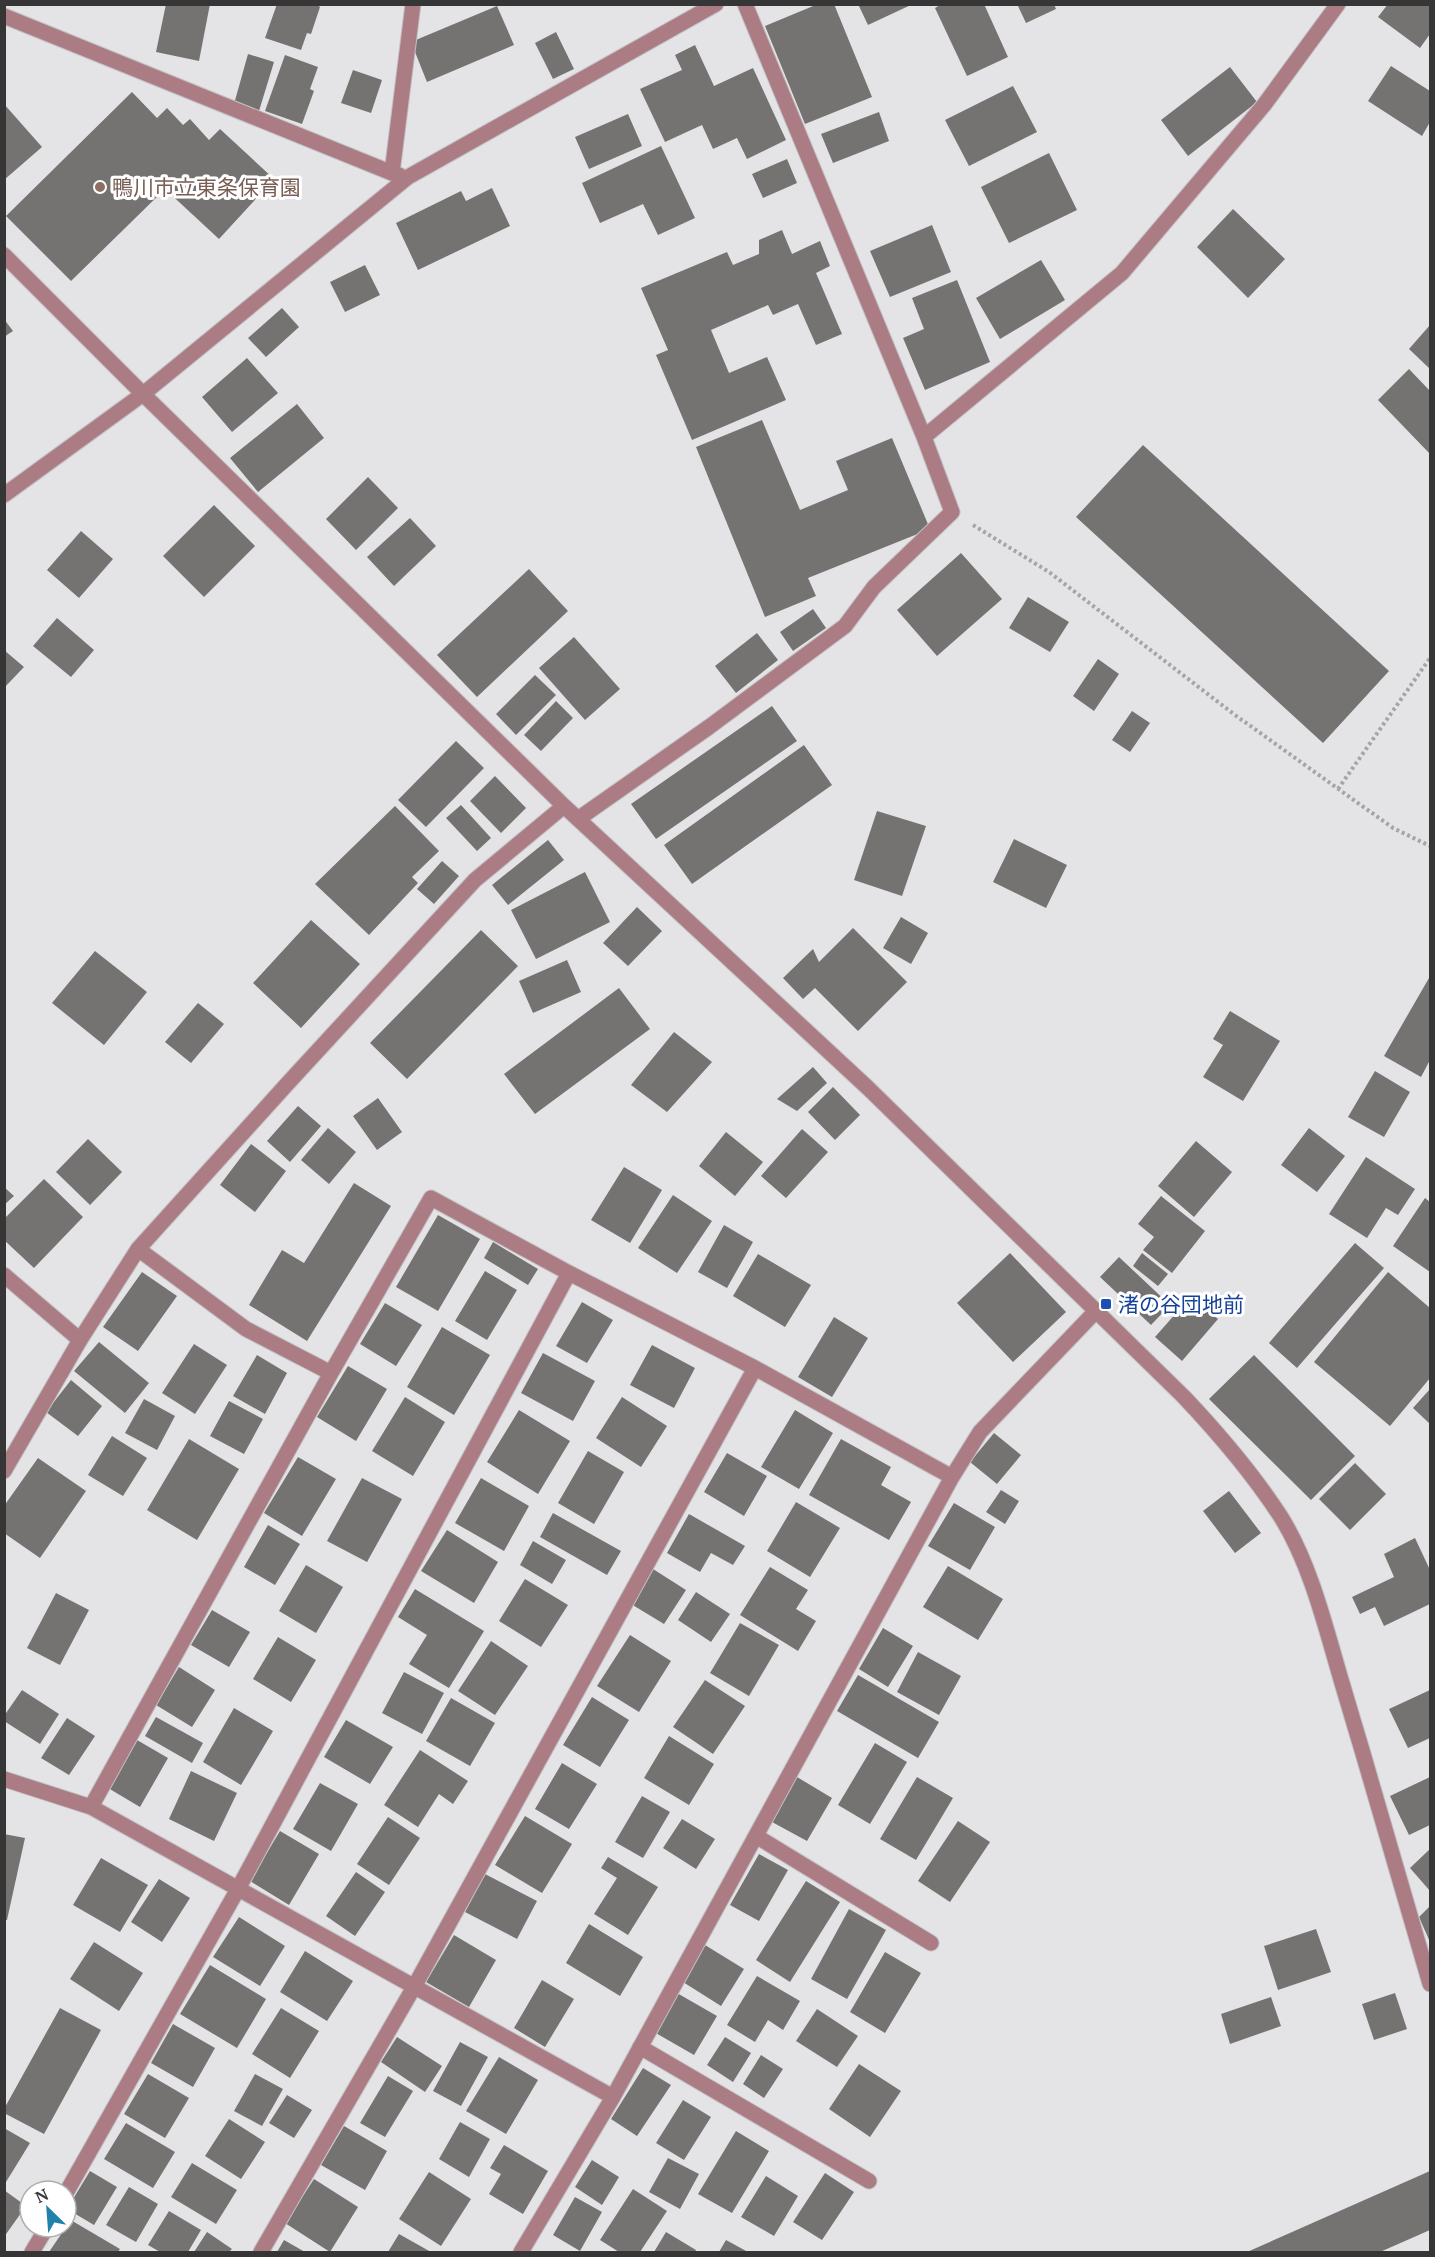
<svg xmlns="http://www.w3.org/2000/svg" width="1435" height="2257" viewBox="0 0 1435 2257" font-family="'PT Serif','Noto Sans JP',serif">
  <style>
    .building { fill: #757272 }
    .lines { fill: none; stroke-linecap: round; stroke-linejoin: round }
    .minor-casing { stroke: #c1c1c4; stroke-width: 17 }
    .path { stroke: #a5a5a7; stroke-width: 4; stroke-dasharray: 3 3; stroke-linecap: butt }
    .minor { stroke: #ac7c84; stroke-width: 15 }
    .education-dot { fill: #8d6e63; stroke: #fff; stroke-width: 2 }
    .transit-dot { fill: #1a4fb4; stroke: #fff; stroke-width: 2 }
    .labels { text-anchor: middle; dominant-baseline: central; stroke-width: 6; stroke-linejoin: round; paint-order: stroke }
    .education-label { font-size: 21px; fill: #785e54; stroke: #fff; text-anchor: start }
    .transit-label { font-size: 21px; fill: #164399; stroke: #fff; text-anchor: start }
  </style>
  <rect width="100%" height="100%" fill="#e4e4e7"/>
  <path class="building" d="M166,4H210L199,61L156,52Z
    M277,4H316L320,7L311,34L307,33L301,50L265,38Z
    M818,4H834L872,97L805,124L765,26Z
    M858,4H913L868,25Z
    M942,4H984L1008,57L967,76L935,8Z
    M1017,4H1054L1056,9L1026,23Z
    M1388,4H1430V34L1420,48L1378,17Z
    M497,6L514,45L427,82L411,42Z
    M556,32L574,69L553,79L535,43Z
    M695,45L714,86L753,68L786,140L747,159L737,138L713,149L702,125L665,142L640,89L682,70L675,55Z
    M248,54L274,62L259,111L234,104Z
    M285,55L318,67L310,89L314,91L302,124L265,111Z
    M1391,66L1430,91V122L1422,136L1368,101Z
    M1230,67L1257,102L1188,156L1161,120Z
    M353,70L382,80L371,113L341,103Z
    M1013,86L1037,132L969,166L945,120Z
    M132,92L157,118L167,108L183,125L190,119L209,140L220,129L274,179L219,239L165,189L71,281L6,216Z
    M4,104L42,147L4,180Z
    M879,112L889,141L833,163L821,134Z
    M628,114L642,146L589,169L575,137Z
    M661,146L695,218L658,235L643,204L600,223L582,183Z
    M1049,153L1077,210L1009,243L981,187Z
    M787,159L797,183L763,198L752,174Z
    M492,188L510,226L418,270L396,223L461,191L466,201Z
    M1233,209L1285,259L1248,298L1197,247Z
    M932,225L951,272L890,297L870,251Z
    M782,230L792,254L820,241L830,266L816,273L842,334L816,345L798,304L773,315L768,305L711,330L729,373L767,357L786,400L692,440L656,355L668,350L641,288L727,252L733,265L759,254V240Z
    M1041,260L1065,300L1000,339L976,298Z
    M365,265L380,295L345,312L330,282Z
    M957,280L990,362L925,390L903,338L924,329L912,298Z
    M282,308L299,327L266,357L248,338Z
    M4,319L13,331L4,337Z
    M1430,325V369L1409,349Z
    M247,358L278,393L232,432L202,397Z
    M1409,369L1430,391V454L1378,400Z
    M297,404L324,438L258,492L230,458Z
    M762,420L800,510L848,490L836,461L892,438L930,529L808,578L816,596L765,617L696,447Z
    M1143,445L1389,671L1323,743L1076,517Z
    M368,477L398,508L356,550L326,519Z
    M214,505L255,546L204,597L163,556Z
    M410,518L436,546L394,586L367,557Z
    M81,531L113,559L79,598L47,570Z
    M961,553L1002,599L937,656L897,610Z
    M529,569L568,611L477,697L437,655Z
    M1028,597L1069,622L1050,652L1009,628Z
    M813,609L826,628L793,651L780,632Z
    M57,618L94,650L71,677L33,646Z
    M757,633L778,660L736,693L715,666Z
    M574,637L620,689L585,720L539,668Z
    M4,650L24,667L4,688Z
    M1098,659L1119,674L1094,711L1073,696Z
    M535,675L556,695L516,735L496,714Z
    M556,701L573,718L541,751L524,735Z
    M772,706L797,741L656,839L631,804Z
    M1132,711L1150,723L1130,752L1112,740Z
    M456,741L484,768L426,827L398,800Z
    M804,745L832,785L692,884L664,845Z
    M495,776L526,808L501,833L470,801Z
    M461,805L491,838L477,851L446,818Z
    M395,806L439,851L412,877L418,883L369,935L315,884Z
    M877,811L926,826L902,896L854,880Z
    M1014,839L1067,865L1046,908L993,882Z
    M548,840L564,860L508,905L492,885Z
    M442,861L459,876L434,904L417,889Z
    M585,872L610,922L536,959L511,910Z
    M637,907L662,931L628,966L603,943Z
    M901,917L928,933L911,964L883,948Z
    M311,920L360,964L301,1028L253,983Z
    M853,928L907,982L858,1031L815,988L803,999L783,978L813,949L819,962Z
    M481,930L518,966L407,1079L370,1043Z
    M95,951L147,992L104,1045L52,1003Z
    M567,960L581,992L533,1013L519,981Z
    M1429,978L1430,979V1060L1421,1077L1384,1056Z
    M619,988L650,1029L535,1114L504,1074Z
    M198,1003L224,1024L191,1063L165,1042Z
    M1230,1011L1280,1041L1243,1101L1203,1077L1223,1045L1213,1039Z
    M674,1032L712,1062L667,1112L631,1085Z
    M813,1067L827,1083L797,1111L777,1099Z
    M1375,1071L1410,1092L1384,1137L1348,1117Z
    M833,1087L860,1115L835,1140L808,1112Z
    M378,1098L402,1132L377,1150L353,1116Z
    M298,1106L321,1126L290,1162L267,1141Z
    M328,1128L356,1152L329,1184L301,1160Z
    M1309,1128L1345,1156L1317,1192L1281,1165Z
    M802,1129L828,1152L786,1198L761,1176Z
    M726,1132L763,1162L735,1196L699,1166Z
    M88,1139L122,1172L90,1205L56,1172Z
    M1196,1141L1232,1172L1194,1217L1158,1186Z
    M251,1144L286,1171L255,1212L220,1185Z
    M1366,1157L1415,1189L1398,1215L1386,1208L1367,1238L1329,1214Z
    M624,1167L662,1190L630,1243L591,1220Z
    M44,1179L83,1217L34,1268L4,1240V1219Z
    M354,1183L391,1206L307,1341L249,1305L282,1250L304,1263Z
    M4,1187L14,1196L4,1205Z
    M673,1195L712,1221L677,1273L638,1248Z
    M1161,1196L1205,1231L1172,1273L1143,1250L1154,1237L1138,1224Z
    M1425,1198L1430,1202V1272L1393,1246Z
    M438,1215L480,1239L438,1311L396,1287Z
    M724,1225L753,1242L727,1288L698,1272Z
    M493,1242L538,1269L528,1285L484,1258Z
    M1355,1243L1384,1268L1297,1368L1269,1343Z
    M1010,1253L1066,1312L1013,1362L957,1303Z
    M1142,1253L1168,1274L1158,1286L1133,1266Z
    M758,1254L811,1285L785,1327L733,1296Z
    M1119,1257L1170,1305L1151,1325L1100,1277Z
    M485,1271L517,1290L487,1340L455,1321Z
    M142,1272L177,1296L138,1351L103,1327Z
    M1388,1272L1430,1308V1378L1390,1426L1314,1362Z
    M1191,1296L1218,1319L1182,1361L1155,1337Z
    M582,1302L613,1320L587,1363L556,1346Z
    M385,1303L422,1325L396,1366L360,1344Z
    M834,1317L868,1338L832,1397L798,1377Z
    M442,1327L490,1355L454,1415L407,1387Z
    M99,1342L149,1383L125,1413L74,1371Z
    M194,1344L227,1365L195,1414L162,1393Z
    M652,1345L695,1368L674,1408L630,1385Z
    M543,1353L595,1381L573,1421L521,1393Z
    M257,1355L287,1373L265,1414L233,1396Z
    M1254,1355L1355,1456L1311,1500L1209,1399Z
    M348,1366L387,1389L356,1441L317,1417Z
    M71,1380L102,1406L78,1436L46,1412Z
    M1430,1389V1424L1413,1408Z
    M405,1397L445,1422L413,1476L372,1451Z
    M622,1397L667,1426L641,1467L596,1438Z
    M144,1399L175,1416L157,1450L125,1433Z
    M229,1401L263,1419L244,1454L210,1436Z
    M519,1410L570,1441L538,1494L487,1462Z
    M795,1410L833,1433L799,1489L761,1467Z
    M994,1433L1021,1455L997,1484L970,1462Z
    M112,1436L147,1458L123,1496L88,1475Z
    M189,1439L239,1469L197,1540L147,1510Z
    M841,1439L891,1467L881,1485L911,1502L889,1540L809,1495Z
    M588,1451L624,1472L594,1524L558,1503Z
    M727,1453L767,1476L744,1516L704,1492Z
    M298,1457L336,1479L302,1536L264,1513Z
    M38,1458L86,1491L40,1558L4,1533V1506Z
    M1355,1463L1386,1494L1350,1530L1319,1499Z
    M362,1478L402,1499L367,1562L327,1541Z
    M481,1478L529,1506L504,1551L455,1523Z
    M1001,1490L1019,1501L1005,1524L986,1512Z
    M1229,1491L1261,1533L1235,1553L1203,1511Z
    M796,1502L840,1528L810,1577L767,1551Z
    M954,1503L995,1527L970,1570L928,1546Z
    M553,1513L621,1551L607,1575L540,1537Z
    M689,1514L745,1546L733,1565L711,1553L700,1572L667,1553Z
    M268,1525L300,1544L275,1585L244,1567Z
    M447,1530L498,1562L474,1603L421,1571Z
    M1415,1538L1430,1570V1604L1384,1626L1375,1607L1360,1614L1352,1597L1394,1577L1384,1554Z
    M533,1541L566,1560L552,1584L520,1565Z
    M306,1565L343,1587L316,1633L279,1611Z
    M948,1566L1003,1599L978,1640L923,1607Z
    M770,1567L808,1590L796,1609L816,1621L798,1651L740,1615Z
    M653,1569L686,1590L664,1624L631,1604Z
    M525,1579L568,1605L541,1647L499,1621Z
    M415,1589L484,1631L449,1688L409,1664L427,1635L398,1617Z
    M696,1592L730,1614L711,1642L678,1620Z
    M56,1593L89,1610L60,1665L27,1648Z
    M212,1610L250,1632L229,1667L191,1645Z
    M740,1623L779,1645L749,1696L710,1673Z
    M883,1628L913,1646L888,1687L859,1669Z
    M630,1635L671,1661L639,1712L597,1686Z
    M278,1637L316,1660L291,1702L253,1679Z
    M491,1641L528,1666L495,1715L458,1691Z
    M918,1652L961,1676L939,1715L897,1692Z
    M179,1667L215,1690L192,1727L156,1705Z
    M404,1672L444,1693L422,1734L382,1713Z
    M858,1675L939,1722L918,1758L837,1711Z
    M705,1680L745,1706L713,1754L673,1727Z
    M22,1690L59,1714L40,1744L4,1721V1716Z
    M1430,1690V1738L1408,1748L1389,1709Z
    M592,1697L629,1720L600,1767L563,1745Z
    M451,1698L495,1723L470,1766L426,1741Z
    M234,1708L273,1731L241,1785L203,1762Z
    M156,1717L203,1743L192,1763L145,1736Z
    M67,1718L95,1736L69,1775L41,1758Z
    M346,1720L393,1747L370,1784L324,1757Z
    M669,1736L714,1764L689,1805L644,1778Z
    M137,1740L168,1758L140,1807L108,1788Z
    M875,1743L907,1762L870,1824L838,1805Z
    M420,1750L468,1781L453,1804L439,1794L418,1827L384,1805Z
    M562,1763L597,1784L569,1829L535,1809Z
    M191,1771L237,1793L214,1841L169,1819Z
    M797,1777L832,1798L807,1841L772,1822Z
    M917,1777L953,1798L916,1860L880,1839Z
    M1430,1777V1825L1409,1835L1390,1796Z
    M320,1783L358,1804L331,1851L293,1829Z
    M642,1796L670,1812L643,1858L615,1842Z
    M525,1816L572,1844L542,1893L495,1865Z
    M388,1817L420,1838L389,1885L357,1864Z
    M682,1819L715,1839L696,1869L663,1848Z
    M958,1821L990,1842L950,1902L918,1881Z
    M280,1831L319,1854L289,1905L250,1881Z
    M4,1834L25,1838L7,1920H4Z
    M1430,1849V1891L1410,1868Z
    M759,1854L788,1870L759,1921L730,1905Z
    M608,1857L658,1887L628,1935L594,1914L617,1878L601,1868Z
    M101,1858L148,1885L120,1932L73,1905Z
    M356,1872L385,1892L355,1936L326,1916Z
    M485,1874L537,1901L517,1939L465,1912Z
    M159,1879L190,1898L162,1942L131,1922Z
    M806,1881L840,1902L790,1982L756,1960Z
    M1430,1906V1942L1419,1917Z
    M849,1909L886,1930L847,1999L811,1979Z
    M239,1917L285,1946L260,1986L213,1957Z
    M589,1924L643,1957L620,1996L566,1963Z
    M1316,1929L1331,1972L1278,1990L1264,1946Z
    M454,1935L496,1960L469,2007L426,1982Z
    M94,1942L143,1973L119,2011L70,1979Z
    M705,1945L744,1969L721,2006L683,1982Z
    M305,1951L353,1981L327,2021L280,1992Z
    M885,1952L921,1973L885,2033L850,2012Z
    M210,1965L266,1999L237,2048L180,2014Z
    M757,1976L800,2001L783,2030L768,2020L755,2042L727,2025Z
    M542,1980L574,1999L545,2047L514,2028Z
    M677,1993L717,2016L694,2055L654,2032Z
    M1395,1993L1407,2029L1374,2040L1362,2004Z
    M1271,1997L1281,2026L1230,2044L1221,2014Z
    M60,2008L101,2030L44,2134L4,2113V2109Z
    M281,2008L319,2031L290,2078L252,2054Z
    M817,2009L858,2036L837,2067L796,2041Z
    M173,2024L215,2048L193,2087L151,2063Z
    M397,2037L442,2066L425,2092L381,2062Z
    M725,2037L751,2053L733,2082L707,2065Z
    M460,2042L488,2057L461,2106L433,2091Z
    M761,2055L783,2069L764,2098L743,2084Z
    M499,2057L538,2080L506,2134L466,2111Z
    M859,2064L901,2091L870,2137L829,2109Z
    M643,2068L671,2085L637,2136L611,2119Z
    M148,2074L189,2098L165,2138L124,2114Z
    M255,2074L283,2089L262,2126L234,2111Z
    M388,2076L413,2091L385,2137L360,2123Z
    M287,2095L312,2110L294,2138L269,2123Z
    M683,2100L711,2117L684,2160L656,2143Z
    M229,2119L265,2142L241,2179L205,2156Z
    M460,2122L490,2139L469,2177L439,2159Z
    M126,2123L175,2152L153,2188L104,2159Z
    M344,2126L387,2151L365,2190L321,2165Z
    M4,2128L30,2143L6,2182L4,2181Z
    M736,2131L769,2151L732,2213L698,2194Z
    M504,2145L548,2171L523,2214L489,2194L501,2174L490,2168Z
    M668,2158L699,2174L680,2209L649,2192Z
    M592,2160L619,2177L602,2205L575,2187Z
    M192,2163L237,2190L216,2224L171,2197Z
    M90,2171L117,2187L94,2225L67,2209Z
    M1430,2171V2230L1380,2252H1247Z
    M429,2172L471,2199L441,2246L399,2219Z
    M825,2173L854,2192L822,2240L793,2222Z
    M766,2176L798,2196L774,2236L741,2217Z
    M314,2179L358,2207L330,2252L285,2223Z
    M129,2187L158,2204L136,2242L106,2225Z
    M633,2189L667,2211L640,2252H619L600,2240Z
    M4,2190L26,2206L4,2237Z
    M575,2197L602,2212L580,2251L553,2235Z
    M169,2211L201,2230L188,2252H160L148,2245Z
    M69,2219L120,2249L118,2252H49L66,2227Z
    M207,2232L232,2249L229,2252H194Z
    M666,2232L696,2250L695,2252H654Z
    M399,2234L431,2252H388Z
    M284,2240L305,2252H277Z
    M726,2240L748,2252H719Z"/>
  <g class="lines">
    <defs>
      <path id="minor" d="M4,16L392,173
        M399,175L392,173L413,4
        M4,255L143,394L564,806L868,1088L1184,1397C1219,1434 1253,1474 1281,1517C1311,1565 1326,1629 1342,1683C1372,1783 1401,1883 1430,1984
        M924,437L1122,273L1264,105L1338,4
        M4,495L143,394L408,177L716,4
        M578,819L709,727L845,626L874,587L952,512L924,437L745,4
        M138,1249L246,1329L331,1373
        M4,1275L80,1340
        M4,1471L80,1340L138,1249L288,1083L475,880L564,806
        M4,1779L91,1807L613,2097
        M91,1807L331,1373L431,1198L569,1273L755,1368L952,1477
        M756,1836L931,1943
        M640,2047L869,2181
        M66,2193L238,1889L569,1273
        M32,2252L47,2227
        M261,2252L414,1987L755,1368
        M521,2252L613,2097L952,1477L980,1432L1095,1312"/>
    </defs>
    <use href="#minor" class="minor-casing"/>
    <path class="path" d="M973,525L1049,572L1235,715L1393,828L1430,846
      M1338,789L1430,658"/>
    <use href="#minor" class="minor"/>
  </g>
  <circle class="education-dot" cx="100" cy="187" r="6"/>
  <rect class="transit-dot" x="1100" y="1298" width="12" height="12" rx="3"/>
  <g class="labels">
    <g class="education-label">
      <text x="112" y="187">鴨川市立東条保育園</text>
    </g>
    <g class="transit-label">
      <text x="1118" y="1304">渚の谷団地前</text>
    </g>
  </g>
  <rect width="1435" height="2257" fill="none" stroke="#363637" stroke-width="12"/>
  <g transform="translate(48 2209) rotate(335)"><circle r="28" fill="#ffffff" stroke="#afafaf" stroke-width="1.5"/>
  <path d="M0-4.5L10 22L0 15L-10 22Z" fill="#1f82ad"/>
  <text y="-9" font-size="16" font-weight="bold" text-anchor="middle" fill="#363637">N</text>
  </g>
</svg>
